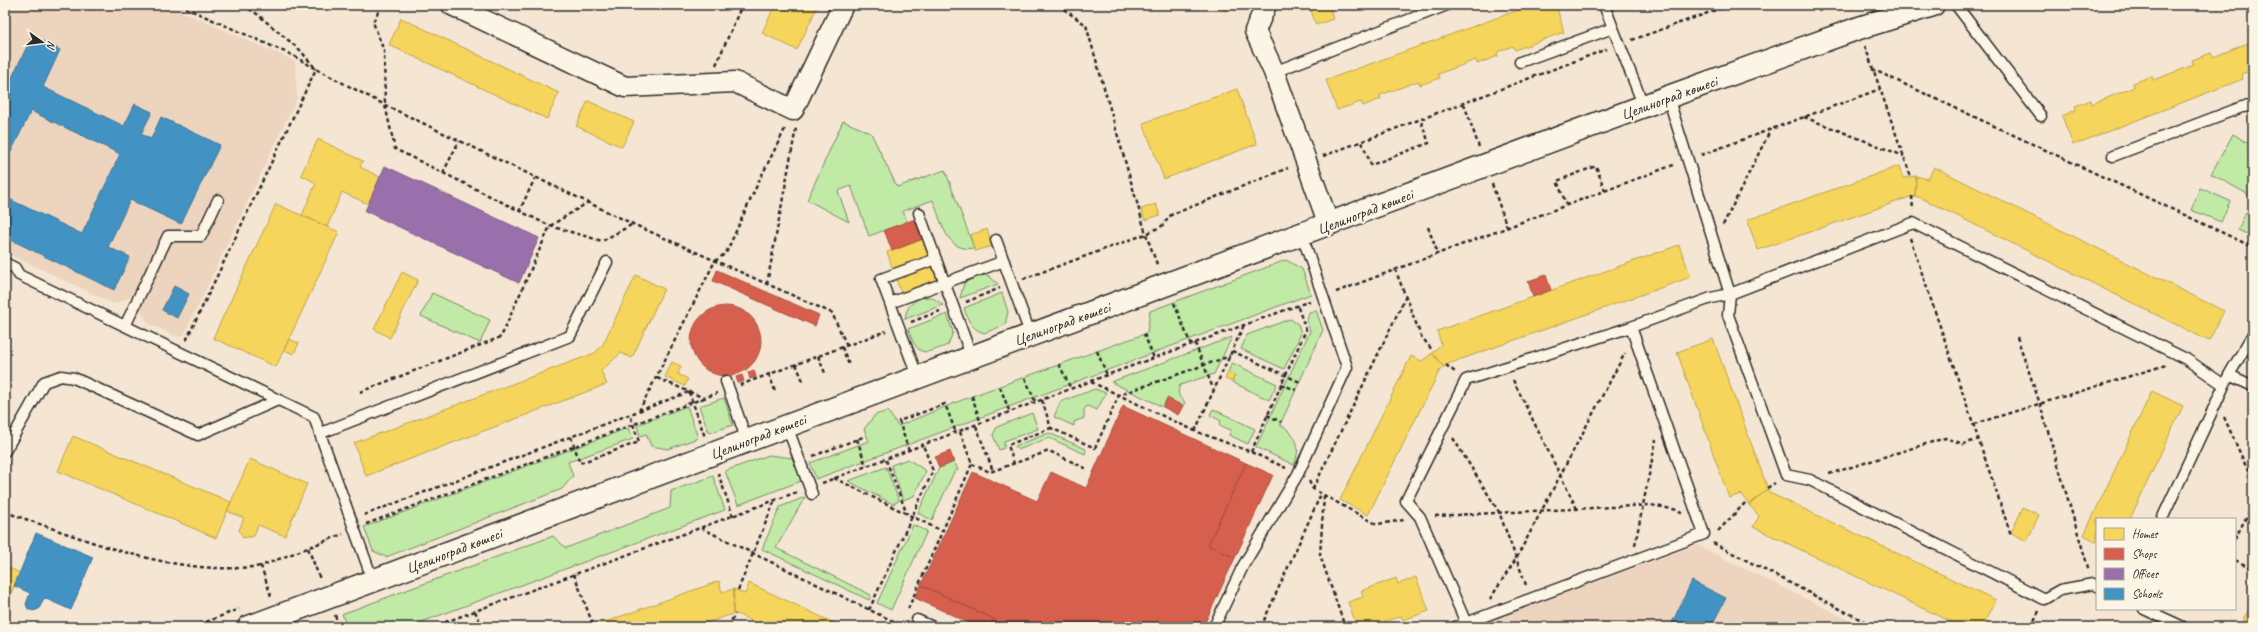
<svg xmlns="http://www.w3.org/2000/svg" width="2258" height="632" viewBox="0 0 2258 632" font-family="Caveat,sans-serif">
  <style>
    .built { fill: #edd4be }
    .green { fill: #c0eaa6; stroke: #768a68 }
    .homes { fill: #f6d55c; stroke: #b9a24d }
    .shops { fill: #d6604d; stroke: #a35043 }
    .offices { fill: #9970ab; stroke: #785b85 }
    .schools { fill: #4393c3; stroke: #3c7495 }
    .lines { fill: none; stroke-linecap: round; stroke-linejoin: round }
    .lane-casing { stroke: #2b2b2b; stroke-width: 13 }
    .street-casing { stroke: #2b2b2b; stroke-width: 23 }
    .secondary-casing { stroke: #2b2b2b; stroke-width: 25 }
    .path { stroke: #2b2b2b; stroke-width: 2.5; stroke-dasharray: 4 3; stroke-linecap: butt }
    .lane { stroke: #fcf5e5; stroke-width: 10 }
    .street { stroke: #fcf5e5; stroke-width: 20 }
    .secondary { stroke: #fcf5e5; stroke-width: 22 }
    .labels { text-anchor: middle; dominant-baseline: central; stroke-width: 4; stroke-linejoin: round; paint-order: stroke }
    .street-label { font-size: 16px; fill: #2b2b2b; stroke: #fcf5e5 }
  </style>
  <rect width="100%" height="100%" fill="#f5e6d3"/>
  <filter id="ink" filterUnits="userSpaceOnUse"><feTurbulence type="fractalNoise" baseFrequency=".025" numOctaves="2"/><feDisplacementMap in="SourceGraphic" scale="8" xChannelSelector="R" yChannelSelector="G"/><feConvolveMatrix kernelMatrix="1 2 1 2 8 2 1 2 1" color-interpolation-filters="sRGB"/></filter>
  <g filter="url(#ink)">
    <path class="built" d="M5,5H166L295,61L297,98L184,335L178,337L149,324L139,309L140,303L129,298L114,304L5,252Z
      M1697,545L1863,627H1485L1491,620Z"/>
    <path class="green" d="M843,121L871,133L897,187L945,170L974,248C946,253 941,220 933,200L903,211L907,222L869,236L851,186L838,191L849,222L807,200Z
      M2233,134L2253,146V197L2211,174Z
      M2200,188L2230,201L2221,222L2191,210Z
      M2246,212L2253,216V237L2238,230Z
      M1286,260L1302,269L1311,294L816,479L810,463L869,441L864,429L875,415L888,411L898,426L972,396L1147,333L1150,311Z
      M978,275L989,276L998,284L960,298L964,283Z
      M432,293L490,320L480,343L421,316Z
      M1002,293L1008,312L1005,325L984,333C970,328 968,320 964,308Z
      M926,297L933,298L943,305L905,319C906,307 913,299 926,297Z
      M1316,310L1323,330L1280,425C1298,434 1301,448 1294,465L1256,447L1310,331L1307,321L1309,312Z
      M947,314L953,332L948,345C922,355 918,357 908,329Z
      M1290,319L1298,324L1301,334L1284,369L1241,349L1247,335Z
      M1232,337L1214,374L1180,385C1177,393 1178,397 1185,402L1183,406L1167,399L1163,407L1111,382Z
      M1232,363L1277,384L1269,400L1232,382L1235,375L1228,372Z
      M1095,389L1106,393L1097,410L1087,406L1084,410V418L1074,422V426L1054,417L1060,402Z
      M724,398L733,425L709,433L699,406Z
      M687,406L698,438L668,449L651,446L646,434L640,436L637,425Z
      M1213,409L1255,429L1248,444L1229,435L1231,430L1219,425L1221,421L1210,415Z
      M1032,413L1038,429L1004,441V448L999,450L993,435L997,427Z
      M628,428L633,439L568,462L573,476L562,489L386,557L373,551L364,527Z
      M1049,433L1086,449L1085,454L1049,438L1018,450L1015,446Z
      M769,455L793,458L801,481L738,505L725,471Z
      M908,459L926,471L914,496L903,500L891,465Z
      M954,462L958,470L954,472L932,520L918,513L939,468Z
      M886,467L899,501L893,504L848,481Z
      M713,476L725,510L408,627H347L342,614L553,536L566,548L670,508L671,491Z
      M805,497L776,548L871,595L869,600L762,549L780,507Z
      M913,525L927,531L891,610L877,603Z"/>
    <path class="homes" d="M775,5H818L797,50L762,33Z
      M1214,5H1229L1226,11Z
      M1309,5H1329L1333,19L1316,25Z
      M1532,5H1556L1564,32L1515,50L1513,46L1497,52L1498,56L1477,64L1476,60L1438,74L1440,78L1420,85L1419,81L1380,95L1381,99L1363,106L1361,102L1337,110L1326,80Z
      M401,18L559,93L547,119L389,45Z
      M2253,41V70L2242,74L2243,79L2073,145L2062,116L2076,110L2075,106L2091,100L2092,104L2134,87L2133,83L2152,76L2153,80L2194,65L2192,60L2211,53L2213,57Z
      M1237,89L1257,144L1164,179L1143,123Z
      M588,101L634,122L622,147L576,126Z
      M318,139L363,161L360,167L380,177L368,204L342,192L327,227L302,215L316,183L301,175Z
      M1899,166L1903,178L1916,176L1915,197H1910L1758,250L1747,220Z
      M1934,167L2224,311L2209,341L1919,197H1915L1916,176L1928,179Z
      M276,204L339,232L276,367L213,338Z
      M1156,204L1160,215L1145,220L1141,209Z
      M987,229L993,246L975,251L970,235Z
      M931,236L945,277L901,293L887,252Z
      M1679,245L1691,277L1448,364L1444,367L1432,353L1441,344L1437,331Z
      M402,272L418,280L390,338L374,329Z
      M636,275L664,289L632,358L621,353L601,371L607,384L366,476L354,443L595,353L603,344Z
      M289,339L299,343L294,354L284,350Z
      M1713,339L1768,489L1749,505L1741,494L1729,498L1677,352Z
      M1432,353L1444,367L1440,370L1368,515L1340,500L1411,356L1422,361Z
      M672,362L681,366L678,374L688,379L685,386L665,377Z
      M1228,372L1235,375L1232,382L1225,379Z
      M2152,391L2183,406L2130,519H2097V542L2084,535Z
      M73,436L231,502L216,538L58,471Z
      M250,459L307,484L285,536L258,525L254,536L243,538L239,530L244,518L227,511Z
      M1768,489L1770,493L1996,600L1983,627H1962L1753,527L1759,516L1749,505Z
      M2023,507L2039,515L2027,541L2011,533Z
      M5,566L20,573L5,607Z
      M1416,577L1429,611L1403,620L1401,616L1381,623L1382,627H1357L1348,602L1363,597L1361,591L1396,578L1398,584Z
      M719,581L722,592L734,589L733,614L694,627H591Z
      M749,583L843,627H764L737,614H733L734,589L745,594Z
      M2251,607L2253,608V621L2249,624L2244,622V617Z"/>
    <path class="shops" d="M915,219L923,239L892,251L884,230Z
      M717,270L819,315L815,326L713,281Z
      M1546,275L1551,290L1533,297L1528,281Z
      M691 341a35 35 0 1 1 70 0a35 35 0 1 1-70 0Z
      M754,370L756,377L750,379L748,372Z
      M742,375L744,381L738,383L736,377Z
      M1167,398L1183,406L1178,415L1163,407Z
      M1123,406L1246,463L1208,545L1235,558L1203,627H990L994,619L921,585L973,472L1037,501L1051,472L1086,488Z
      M950,451L954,462L939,468L935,457Z
      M1246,463L1273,475L1235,558L1208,545Z
      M921,585L994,619L990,627H978L915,598Z"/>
    <path class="offices" d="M385,166L539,238L519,283L365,211Z"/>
    <path class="schools" d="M32,36L60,50L43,87L124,126L135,104L152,112L141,134L151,139L161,117L220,145L181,224L130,200L108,247L130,257L114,290L5,237V197L82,234L120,154L31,111L5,164V92Z
      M174,286L189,294L177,318L162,310Z
      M36,533L93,557L71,610L44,598L39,609L33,611L28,609L26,604L30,593L14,586Z
      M1692,581L1726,598L1711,627H1670Z"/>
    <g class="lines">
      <defs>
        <path id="lane" d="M1604,5L1644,107
          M1956,5L2041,116
          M1520,62L1613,28
          M1274,72L1447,5
          M2113,156L2242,107L2253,106
          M919,213L972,358
          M996,240L1031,336
          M5,263L15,268L19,275L314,417L373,581
          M890,303L1004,261
          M125,326L168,236H201L218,200
          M2229,375L2253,334
          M918,378L881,279L936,259
          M726,381L747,441
          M787,426L812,494
          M321,433L570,336L607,262
          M5,451L44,382L61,376L74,378L198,435L278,400
          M2162,519L2229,375L2253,386
          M2097,586L2093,584L2060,590L2044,599L1810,480L1786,475L1728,315L1730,294L1913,223L2186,359L2224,385
          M2144,609L2183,627
          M917,620L933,627
          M1214,627L1243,566L1298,474L1347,367L1302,235
          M1455,627L1466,623L1420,517L1406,501L1466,380L1631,327L1711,298L1730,294L1668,97
          M1468,627L1466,623L1704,534L1631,327"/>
        <path id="street" d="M452,5L625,87L735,82L793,110L843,5
          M1266,5L1255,31L1274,72L1329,225"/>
        <path id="secondary" d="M249,627L1668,97L1859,28L1933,5"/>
      </defs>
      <use href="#lane" class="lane-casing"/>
      <use href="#street" class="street-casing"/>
      <use href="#secondary" class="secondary-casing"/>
      <path class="path" d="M179,5L292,55L316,69L186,341
        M243,5L257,14L300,50L316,69L385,105L633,224L832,313L847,346
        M382,5L373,22L384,51L385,105L395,149L550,226L602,241L633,224
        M1058,5L1086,25L1146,234L1158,267
        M1851,5L1853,11
        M1632,40L1730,5
        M1865,46L1911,177
        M716,65L742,5
        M1872,69L2253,247
        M1464,104L1479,147
        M1804,117L1904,156
        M1362,142L1371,165L1429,143L1421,121
        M1701,155L1880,89
        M1323,156L1607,49
        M443,173L459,141
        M1492,184L1507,227
        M1912,196L1913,210
        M1567,206L1557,181L1596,166L1605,191
        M519,212L535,178
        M1723,225L1771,129
        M1428,227L1438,254
        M1910,238L2011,535
        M1395,269L1421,336L1433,351
        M1023,279L1146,234L1162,226L1171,215L1288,168
        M767,284L796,128
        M1336,292L1676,164
        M966,302L1000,288
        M1174,303L1191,345
        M911,322L940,311
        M1144,334L1154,358
        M2017,337L2040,404L2089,571
        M1195,343L1214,391
        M842,347L849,365
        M1097,351L1107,375
        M1232,351L1300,382
        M818,356L825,373
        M796,364L803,381
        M1059,364L1071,389
        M1446,365L1455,372
        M769,374L775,391
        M657,378L704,398L717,393
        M1025,378L1036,403
        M1513,380L1577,509
        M1091,382L1195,431L1251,452L1286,468
        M1281,384L1296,390
        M740,385L886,331
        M1000,387L1010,413
        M360,392L501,337L550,226L587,203
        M689,392L705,437
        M972,396L981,424
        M1042,400L1051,428L1095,448L1119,395L1230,356
        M639,411L715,261L726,253L759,181L786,127
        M1267,415L1281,422
        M2224,417L2253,482
        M1974,424L2166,365
        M976,426L993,471
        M1195,431L1244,325
        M571,437L580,463L639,442L630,415
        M1453,438L1499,512L1526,585
        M857,439L866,466
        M909,451L899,421L945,404L956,433
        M1251,452L1306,330L1297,305
        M813,456L863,437
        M886,460L907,514
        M972,464L990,472L1049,451L1087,469
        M1014,464L1008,445L1051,428
        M718,473L733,516
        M1829,474L1945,438L1964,444L1979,439
        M834,478L942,531
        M1309,481L1313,489L1372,522L1378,524L1404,520
        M822,483L1107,375L1310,301
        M1767,488L1775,483
        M1313,489L1406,296
        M1324,496L1320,555L1345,627
        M5,512C86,539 173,578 261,566
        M364,515L689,392
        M1435,516L1651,505L1678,510L1682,514
        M366,524L704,398
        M701,528L905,627
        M1718,531L1747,501
        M2235,539L2253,504
        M1713,543L1875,627
        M1635,545L1656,440
        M308,548L320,579
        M2235,560L2253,569
        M574,574L593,625
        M738,590L775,500
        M271,596L261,566L343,534
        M1490,599L1516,559L1625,353
        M908,609L972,464L960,432
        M869,610L933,471L923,445
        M475,611L482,627
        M335,615L339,627
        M193,627L239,609
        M432,627L797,492
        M728,627L735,614
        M1261,627L1321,494
        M2031,627L2039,611"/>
      <use href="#lane" class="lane"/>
      <use href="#street" class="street"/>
      <use href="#secondary" class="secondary"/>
    </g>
  </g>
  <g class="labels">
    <g class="street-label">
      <text transform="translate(1669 98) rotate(-20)">Целиноград көшесі</text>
      <text transform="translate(1365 212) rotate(-21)">Целиноград көшесі</text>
      <text transform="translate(1062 324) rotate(-20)">Целиноград көшесі</text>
      <text transform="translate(758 437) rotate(-21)">Целиноград көшесі</text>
      <text transform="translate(454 551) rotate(-21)">Целиноград көшесі</text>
    </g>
  </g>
  <rect width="2258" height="632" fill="none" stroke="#fcf5e5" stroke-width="20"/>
  <rect x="10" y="10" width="2238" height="612" fill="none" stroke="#2b2b2b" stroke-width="1.5" filter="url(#ink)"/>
  <rect x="2096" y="518" width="140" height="92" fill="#fcf5e5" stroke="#a8a49b"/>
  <rect x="2104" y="528" width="20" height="12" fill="#f6d55c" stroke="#a8a49b"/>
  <text x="2132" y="538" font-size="12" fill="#2b2b2b">Homes</text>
  <rect x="2104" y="548" width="20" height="12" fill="#d6604d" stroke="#a8a49b"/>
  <text x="2132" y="558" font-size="12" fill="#2b2b2b">Shops</text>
  <rect x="2104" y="568" width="20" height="12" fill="#9970ab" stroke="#a8a49b"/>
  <text x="2132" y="578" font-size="12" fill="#2b2b2b">Offices</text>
  <rect x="2104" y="588" width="20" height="12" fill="#4393c3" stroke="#a8a49b"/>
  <text x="2132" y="598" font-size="12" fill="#2b2b2b">Schools</text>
  <g transform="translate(42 42) rotate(104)" stroke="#fcf5e5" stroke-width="3" paint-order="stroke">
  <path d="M0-3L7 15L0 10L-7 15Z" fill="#2b2b2b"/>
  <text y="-6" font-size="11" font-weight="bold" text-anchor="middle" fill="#2b2b2b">N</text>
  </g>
</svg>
